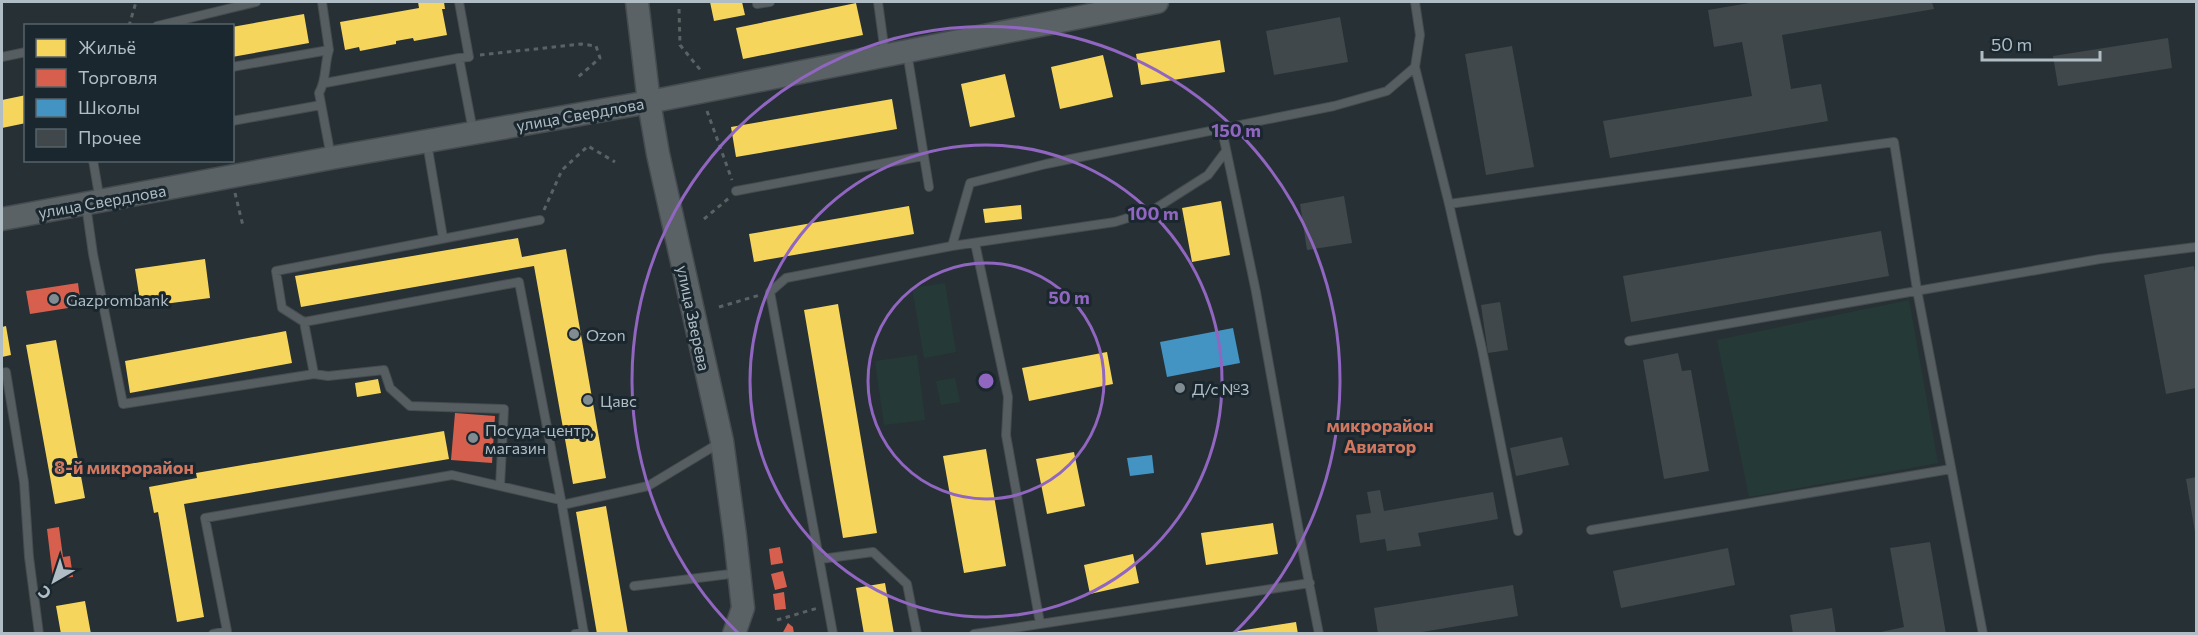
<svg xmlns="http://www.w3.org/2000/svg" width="2198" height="635" viewBox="0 0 2198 635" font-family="Commissioner,sans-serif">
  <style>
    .green { fill: #253a37 }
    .homes { fill: #f6d55c }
    .shops { fill: #d6604d }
    .schools { fill: #4393c3 }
    .building { fill: #40484c }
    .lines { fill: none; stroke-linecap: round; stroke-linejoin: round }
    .lane-casing { stroke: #454b4f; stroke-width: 10 }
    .secondary-casing { stroke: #454b4f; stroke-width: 25 }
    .path { stroke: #5a6265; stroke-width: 3; stroke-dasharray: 4.5 4.5; stroke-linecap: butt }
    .lane { stroke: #575e61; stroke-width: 8 }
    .secondary { stroke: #5a6266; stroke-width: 22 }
    .ring { fill: none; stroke: #9066c1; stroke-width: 3 }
    .poi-dot { fill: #808c92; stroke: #1b272e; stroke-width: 2 }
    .labels { text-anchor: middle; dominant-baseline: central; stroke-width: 6; stroke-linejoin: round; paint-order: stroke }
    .street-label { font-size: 16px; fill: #b0bdc5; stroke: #1b272e }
    .poi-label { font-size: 16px; fill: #b0bdc5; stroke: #1b272e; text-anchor: start }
    .neighbourhood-label { font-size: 18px; font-weight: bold; fill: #d1765f; stroke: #1b272e }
    .centre { fill: #9066c1; stroke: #1b272e; stroke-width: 3 }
    .ring-label { font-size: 18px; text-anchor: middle; font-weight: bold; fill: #9066c1; stroke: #1b272e; stroke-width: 6; stroke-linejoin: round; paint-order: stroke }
  </style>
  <rect width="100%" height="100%" fill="#273034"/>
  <path class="green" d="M945,283L956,352L924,358L912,288Z
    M1909,300L1938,463L1749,497L1717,340Z
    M917,355L925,420L884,425L875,361Z
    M955,378L960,402L941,405L936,381Z"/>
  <path class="homes" d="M418,2H444L445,9H442L447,35L414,41L413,38L396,41V44L360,51L359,47L345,50L340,22L419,8Z
    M710,2H742L745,15L714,21Z
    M856,3L863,35L743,59L736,28Z
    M304,14L309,43L232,57V27Z
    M1220,40L1225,72L1141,85L1136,54Z
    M1103,55L1113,97L1060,109L1051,67Z
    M1005,74L1015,117L970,127L961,84Z
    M26,95V123L2,128V100Z
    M892,99L897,129L736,157L731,127Z
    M1221,201L1230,255L1192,262L1182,208Z
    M1021,205L1022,219L985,223L983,209Z
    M909,206L914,234L754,262L749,234Z
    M518,238L522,257L566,249L606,478L573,484L534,266L301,307L295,276Z
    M205,259L210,298L141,307L135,269Z
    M838,304L877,533L843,538L804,310Z
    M6,326L11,355L2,357V327Z
    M286,331L292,363L130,393L125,361Z
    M56,340L85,498L55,504L26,345Z
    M1107,352L1113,384L1029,401L1022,368Z
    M378,379L381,393L357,397L355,383Z
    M444,431L449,459L184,504L204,617L177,622L158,512L154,513L149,487L197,478L196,473Z
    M986,449L1006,566L964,573L943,456Z
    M1074,452L1085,506L1047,514L1036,459Z
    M606,506L628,634H597L576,512Z
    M1273,523L1278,554L1206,565L1201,533Z
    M1133,554L1139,583L1090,594L1084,565Z
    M885,583L894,634H864L856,588Z
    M85,601L91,634H61L56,606Z
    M1296,622L1298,634H1232V632Z"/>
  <path class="shops" d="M78,283L81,306L30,314L26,291Z
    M455,413L495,416L492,463L451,460Z
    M59,527L63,557L70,556L73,577L53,579L47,529Z
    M780,547L783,563L771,565L769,549Z
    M783,571L787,587L775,590L771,574Z
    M784,592L786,609L775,610L773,594Z
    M788,623L793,627L794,634H782Z"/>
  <path class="schools" d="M1233,328L1240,363L1167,377L1160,342Z
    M1152,455L1154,473L1130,476L1127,458Z"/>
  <path class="building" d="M1755,2H1932L1934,9L1782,35L1791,89L1821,84L1828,121L1610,158L1603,121L1752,96L1742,42L1714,47L1708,10Z
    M1340,17L1348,62L1274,75L1266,31Z
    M2168,38L2172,68L2058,86L2053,56Z
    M1512,46L1534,167L1486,175L1465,54Z
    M1344,196L1352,243L1307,250L1300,204Z
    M1881,231L1889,276L1631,322L1623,276Z
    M2194,266L2196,279V388L2166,394L2144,275Z
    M1500,302L1508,350L1488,353L1481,305Z
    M1678,353L1682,371L1691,370L1709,471L1664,479L1643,360Z
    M1562,437L1569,465L1516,476L1510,448Z
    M2196,477V532H2195L2186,479Z
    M1380,490L1384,511L1493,492L1498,519L1418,533L1421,546L1387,551L1385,539L1360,543L1356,515L1371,513L1367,492Z
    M1930,542L1946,634H1872L1904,627L1890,548Z
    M1728,548L1735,585L1621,608L1613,571Z
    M1513,585L1518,616L1410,634H1378L1374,608Z
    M1832,608L1836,634H1793L1790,615Z"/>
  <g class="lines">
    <defs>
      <path id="lane" d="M459,2L469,57L459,58L473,131
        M757,2V4L770,2
        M878,2L885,53
        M157,26L256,2
        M329,50C324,65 327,79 319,93L331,157
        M907,52L929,187
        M2,57L26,52
        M232,67L329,50L322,2
        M1415,67L1449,204L1894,142L1917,290L1983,634
        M325,83L459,58
        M232,121L321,105
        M1222,130L1256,292L1300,537L1319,634
        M427,143L443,238
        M93,160L100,201
        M736,191L923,156
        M1449,204L1482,349L1518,531
        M86,205L93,254L123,404L314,374L304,322L519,282L562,505L584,634
        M975,243L1008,397L1006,435L1040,623
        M952,246L1115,222L1153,210L1208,175L1226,151
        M304,322L282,308L276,271L540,220
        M1629,341L2100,259L2196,247
        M2,373L6,372L24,482L29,557L39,634
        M314,374L328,376L384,370L390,388L410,406L504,409L500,486
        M562,505L648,486L721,442
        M1591,530L1951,469
        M821,559L873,552L907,584L917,634
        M634,586L738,573
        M213,634L227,631L205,518L452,475L560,500
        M575,634L584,632
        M833,634L770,292L786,278L952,246L970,183L1046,164L1334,106L1387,91L1415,67L1420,35L1415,2
        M974,634L1310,583"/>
      <path id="secondary" d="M637,2L649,102L658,154L722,441L735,536L743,608L734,634
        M2,219L331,158L649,102L1157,2"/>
    </defs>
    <use href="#lane" class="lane-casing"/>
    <use href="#secondary" class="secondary-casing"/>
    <path class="path" d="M679,9L680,45L702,72
      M129,26L136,2
      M480,55L581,44L596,46L600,58L577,78
      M707,111L732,180
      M235,193L243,226
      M544,210L562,170L588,146L615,162
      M704,219L729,198
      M719,307L760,295
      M777,620L818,608"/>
    <use href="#lane" class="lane"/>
    <use href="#secondary" class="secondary"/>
  </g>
  <g class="ring">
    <circle cx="986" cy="381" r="118"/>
    <circle cx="986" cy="381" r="236"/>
    <path d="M738 633A354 354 0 1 1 1234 633"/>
  </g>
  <g class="poi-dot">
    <circle cx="54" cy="299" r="6"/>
    <circle cx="574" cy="334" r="6"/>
    <circle cx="1180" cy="388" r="6"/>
    <circle cx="588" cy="400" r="6"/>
    <circle cx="473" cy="438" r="6"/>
  </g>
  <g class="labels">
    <g class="street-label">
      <text transform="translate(580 114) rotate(-10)">улица Свердлова</text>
      <text transform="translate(102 201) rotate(-10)">улица Свердлова</text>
      <text transform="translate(694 318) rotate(78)">улица Зверева</text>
    </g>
    <g class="poi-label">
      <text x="66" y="299">Gazprombank</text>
      <text x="586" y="334">Ozon</text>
      <text x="1192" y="388">Д/с №3</text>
      <text x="600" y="400">Цавс</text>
      <text x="485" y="429">Посуда-центр,<tspan x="485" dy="18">магазин</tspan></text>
    </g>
    <g class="neighbourhood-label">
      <text x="1380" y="425">микрорайон<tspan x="1380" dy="21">Авиатор</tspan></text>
      <text x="124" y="467">8-й микрорайон</text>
    </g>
  </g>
  <circle cx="986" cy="381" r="9" class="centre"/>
  <g class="ring-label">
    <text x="1236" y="137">150 m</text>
    <text x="1153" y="220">100 m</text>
    <text x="1069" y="304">50 m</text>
  </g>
  <rect width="2198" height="635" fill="none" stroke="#b0bdc5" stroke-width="6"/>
  <rect x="24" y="24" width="210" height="138" fill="#1b272e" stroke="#57636a" stroke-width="1.5"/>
  <rect x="36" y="39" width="30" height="18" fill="#f6d55c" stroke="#57636a" stroke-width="1.5"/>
  <text x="78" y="54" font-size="18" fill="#b0bdc5">Жильё</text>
  <rect x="36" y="69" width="30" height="18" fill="#d6604d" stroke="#57636a" stroke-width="1.5"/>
  <text x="78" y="84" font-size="18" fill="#b0bdc5">Торговля</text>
  <rect x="36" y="99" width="30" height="18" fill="#4393c3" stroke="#57636a" stroke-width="1.5"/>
  <text x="78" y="114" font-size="18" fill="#b0bdc5">Школы</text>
  <rect x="36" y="129" width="30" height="18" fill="#40484c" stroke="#57636a" stroke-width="1.5"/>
  <text x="78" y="144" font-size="18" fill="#b0bdc5">Прочее</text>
  <g transform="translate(54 581) rotate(219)" stroke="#1b272e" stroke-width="4.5" paint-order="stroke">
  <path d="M0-4.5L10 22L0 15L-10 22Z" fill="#b0bdc5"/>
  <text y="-9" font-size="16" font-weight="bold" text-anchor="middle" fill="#b0bdc5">С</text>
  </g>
  <path d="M1982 51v9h118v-9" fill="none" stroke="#b0bdc5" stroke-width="3"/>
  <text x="1991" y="51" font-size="18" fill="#b0bdc5" stroke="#1b272e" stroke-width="4.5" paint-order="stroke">50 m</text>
</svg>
